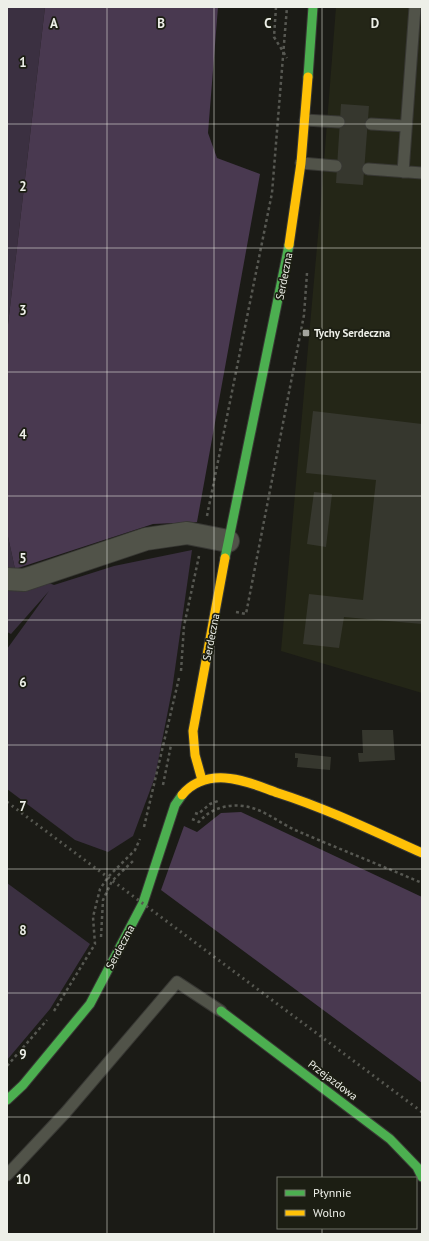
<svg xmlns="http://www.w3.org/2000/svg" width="429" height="1241" viewBox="0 0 429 1241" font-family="'PT Sans',sans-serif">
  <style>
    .built { fill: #242617 }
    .green { fill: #3b3041 }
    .forest { fill: #493950 }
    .building { fill: #36372e }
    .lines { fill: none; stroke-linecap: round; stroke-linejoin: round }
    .lane-casing { stroke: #383834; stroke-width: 13 }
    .street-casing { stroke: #383834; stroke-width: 24 }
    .fast-casing { stroke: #383834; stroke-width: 11 }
    .slow-casing { stroke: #383834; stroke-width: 11 }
    .path { stroke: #575852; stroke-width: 2.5; stroke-dasharray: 3 3; stroke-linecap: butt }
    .lane { stroke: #515349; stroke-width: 11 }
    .street { stroke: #515349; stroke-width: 22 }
    .fast { stroke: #4caf50; stroke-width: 9 }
    .slow { stroke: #ffc107; stroke-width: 9 }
    .rail { stroke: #565750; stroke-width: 3; stroke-dasharray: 2 4; stroke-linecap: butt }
    .grid { fill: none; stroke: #edefe8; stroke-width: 1; stroke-opacity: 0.55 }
    .poi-dot { fill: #a4a59e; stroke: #1c1e13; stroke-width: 1.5 }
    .labels { text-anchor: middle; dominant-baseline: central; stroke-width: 3.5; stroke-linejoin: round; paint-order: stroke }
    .street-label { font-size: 11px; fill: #edefe8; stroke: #1c1e13 }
    .poi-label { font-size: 11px; font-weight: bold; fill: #edefe8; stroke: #1c1e13; text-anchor: start }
    .grid-label { font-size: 13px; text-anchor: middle; font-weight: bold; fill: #edefe8; stroke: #1c1e13; stroke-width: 3.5; stroke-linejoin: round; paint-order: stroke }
  </style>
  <rect width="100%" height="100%" fill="#1b1b16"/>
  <path class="built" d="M336,7H422V693L281,651L320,213Z"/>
  <path class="green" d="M7,7H45L7,333Z
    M7,532L15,569L54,585L114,566L192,550L172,690L155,777L133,836L108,852L75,840L7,789V649L49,591L11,634L7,632Z
    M7,883L90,944L50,1009L7,1060Z"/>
  <path class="forest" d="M45,7H218L208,133L217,158L260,174L197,522L153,524L15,569L7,532V333Z
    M241,812L422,897V1083L161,890L184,826L197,832L221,813Z"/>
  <path class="building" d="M341,104L369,106L363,185L336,183Z
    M313,411L422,424V624L344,617L339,648L303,644L309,594L363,600L376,480L306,473Z
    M314,492L332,494L326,547L307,544Z
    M362,730H393L395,760L359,762L358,753H363Z
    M295,753L331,757L330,770L297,767L298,758H295Z"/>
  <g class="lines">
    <defs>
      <path id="lane" d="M305,120L339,122
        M371,124L406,126
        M301,163L336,166
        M368,169L422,173
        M403,172L415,7
        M7,1175L66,1112L177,982L221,1011"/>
      <path id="street" d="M7,579L24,580L146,539L187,533L228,541"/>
      <path id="fast" d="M308,77L313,7
        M225,558L289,245
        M221,1011L390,1139L417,1167L422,1177
        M7,1100L23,1085L90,1004L143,903L175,805L182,795"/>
      <path id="slow" d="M289,245L301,163L308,77
        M202,780L195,755L193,731L225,558
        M182,795C193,782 208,777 225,778C243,779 261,787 278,793C328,809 375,832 422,853"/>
    </defs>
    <use href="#lane" class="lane-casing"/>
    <use href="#street" class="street-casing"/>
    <use href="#fast" class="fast-casing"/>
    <use href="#slow" class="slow-casing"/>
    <path class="path" d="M276,7L274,37L287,58
      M207,516L272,193L287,7
      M236,612L246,614L304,315L307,273
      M181,671L184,626L199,556
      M163,785L171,745
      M195,813L198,814L210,804L218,801
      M192,819L199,822C210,809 226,804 243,806C262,808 278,822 295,830C337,848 380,865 422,883
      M144,827L179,678
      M101,937L103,900L112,881L133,861
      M54,1011L95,944L93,917L100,889L108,877L135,850L140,839
      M7,1066L47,1020"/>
    <use href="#lane" class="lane"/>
    <use href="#street" class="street"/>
    <use href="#fast" class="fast"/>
    <use href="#slow" class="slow"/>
    <path class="rail" d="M7,802L422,1112"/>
  </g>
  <path class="grid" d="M107,7V1234M214,7V1234M322,7V1178M7,124H422M7,248H422M7,372H422M7,496H422M7,620H422M7,745H422M7,869H422M7,993H422M7,1117H422M322,1228V1234"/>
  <rect class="poi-dot" x="302" y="329" width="8" height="8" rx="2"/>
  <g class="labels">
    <g class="street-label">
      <text transform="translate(284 276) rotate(-79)">Serdeczna</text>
      <text transform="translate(211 637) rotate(-79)">Serdeczna</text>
      <text transform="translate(120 947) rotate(-62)">Serdeczna</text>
      <text transform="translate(333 1080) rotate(37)">Przejazdowa</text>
    </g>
    <g class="poi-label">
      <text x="314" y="333">Tychy Serdeczna</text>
    </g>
  </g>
  <g class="grid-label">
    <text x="54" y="28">A</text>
    <text x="161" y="28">B</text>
    <text x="268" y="28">C</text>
    <text x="375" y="28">D</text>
    <text x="23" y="67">1</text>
    <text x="23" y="191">2</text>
    <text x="23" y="315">3</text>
    <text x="23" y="439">4</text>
    <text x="23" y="563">5</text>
    <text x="23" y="687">6</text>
    <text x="23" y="811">7</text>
    <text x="23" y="935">8</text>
    <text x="23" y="1059">9</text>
    <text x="23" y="1184">10</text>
  </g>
  <rect width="429" height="1241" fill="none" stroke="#edefe8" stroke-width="16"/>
  <rect x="277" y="1177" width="140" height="52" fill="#1c1e13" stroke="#707268"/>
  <rect x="285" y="1190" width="20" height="6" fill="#4caf50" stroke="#707268"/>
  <text x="313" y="1197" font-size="12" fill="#edefe8">Płynnie</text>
  <rect x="285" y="1210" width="20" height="6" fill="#ffc107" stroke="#707268"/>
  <text x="313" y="1217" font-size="12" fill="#edefe8">Wolno</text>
</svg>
